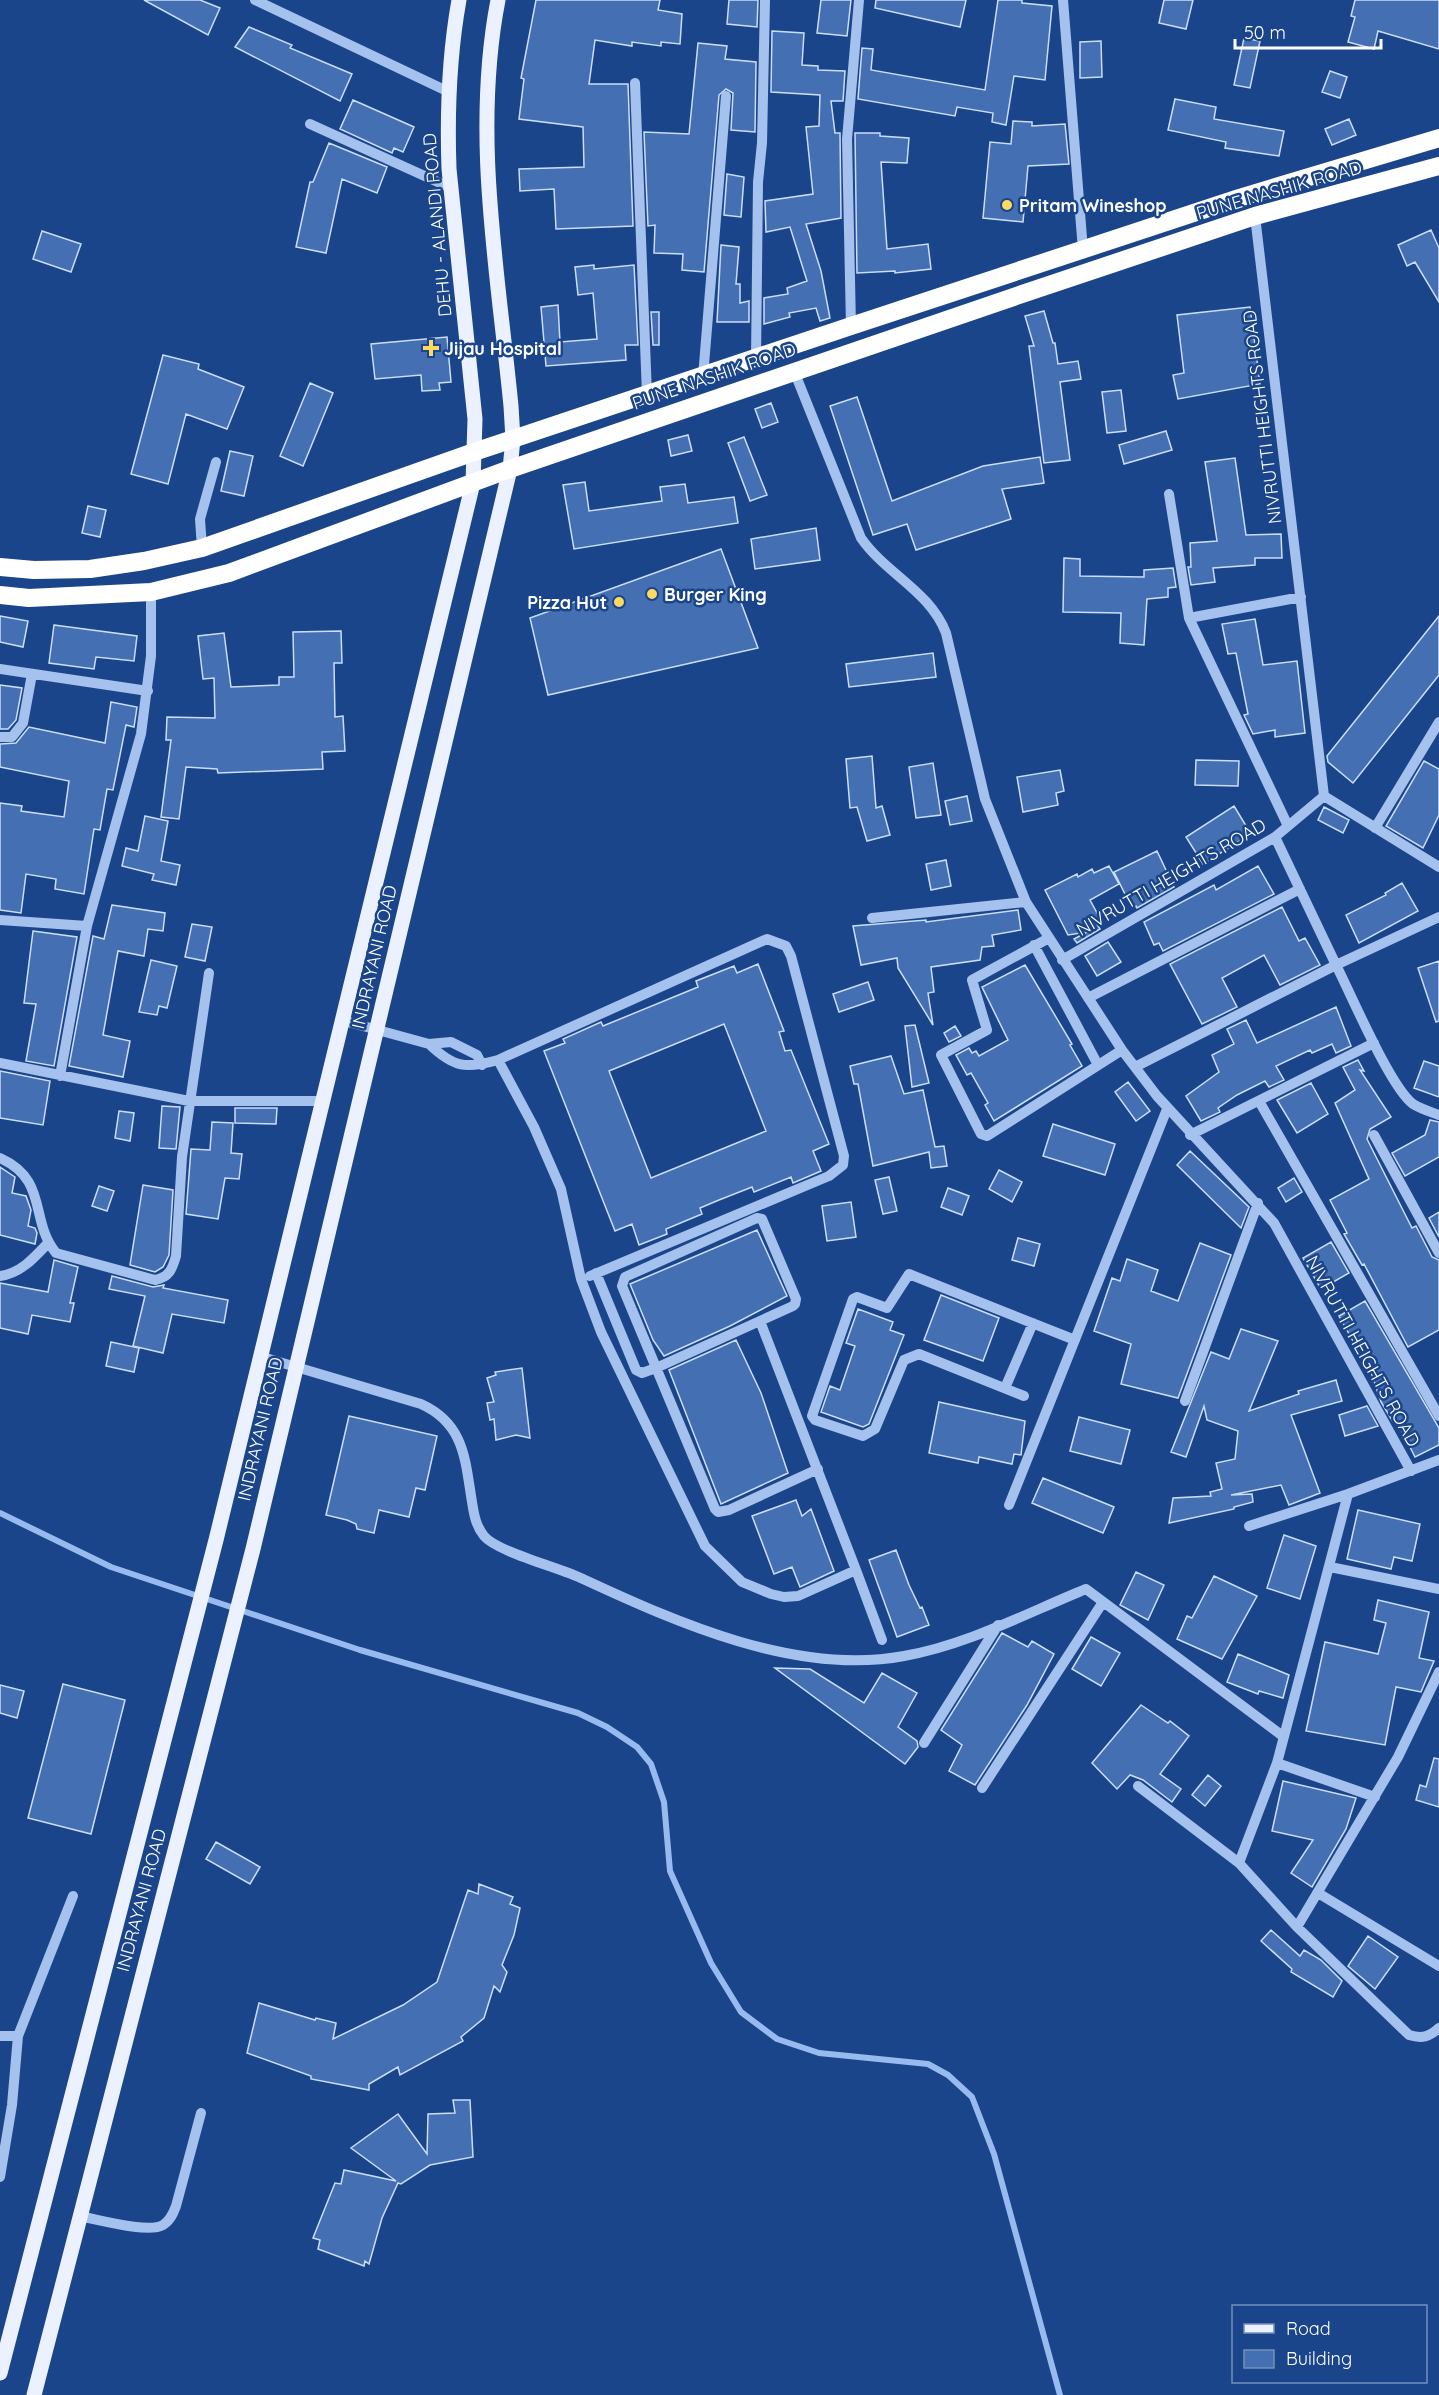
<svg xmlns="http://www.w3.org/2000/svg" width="1439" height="2395" viewBox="0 0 1439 2395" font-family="Quicksand,sans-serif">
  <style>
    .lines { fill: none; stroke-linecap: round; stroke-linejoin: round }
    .stream { stroke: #98bbef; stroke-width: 6 }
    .building { fill: #446fb2; stroke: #caddf9; stroke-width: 1.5; fill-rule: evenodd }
    .minor { stroke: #a5c1ed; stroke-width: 10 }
    .major { stroke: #ebf1ff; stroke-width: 15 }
    .highway { stroke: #fff; stroke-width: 18 }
    .poi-dot { fill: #fed962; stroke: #1b458a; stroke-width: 2 }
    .labels { text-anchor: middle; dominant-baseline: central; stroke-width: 5; stroke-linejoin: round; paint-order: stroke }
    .street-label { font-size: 18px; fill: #fff; stroke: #1b458a }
    .poi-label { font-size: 18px; font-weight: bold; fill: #fff; stroke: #1b458a; text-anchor: start }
  </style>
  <rect width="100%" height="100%" fill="#1b458a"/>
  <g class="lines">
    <path class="stream" d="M0,1513L111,1567L360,1650L578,1713L607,1727L637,1747L651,1764L664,1802L670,1871L711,1963L741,2012L777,2039L819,2053L928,2064L948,2075L972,2097L994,2154L1060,2395"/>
  </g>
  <path class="building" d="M144,0H200L220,8L208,35Z
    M536,0H660L658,10L682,14L680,44L661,42V46L632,42V46L595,40L589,84H628L633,226L556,229L554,189L520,191L519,169L584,167L583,127L519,119L524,79L521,78Z
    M729,0H758L757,27L727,24Z
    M821,0H851L847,36L817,33Z
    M876,0H966L960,27L875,8Z
    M998,0H1022V3L1052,6L1045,80L1014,76L1006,125L992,122L993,113L957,107L955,116L858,99L862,48L873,49L871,70L985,90Z
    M1164,0H1193L1186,29L1159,23Z
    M1355,0H1439V49L1378,31L1374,49L1348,42L1355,17L1351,16Z
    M249,27L292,45L290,48L352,74L340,101L235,47Z
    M772,31L804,33L802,65L818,66V70L845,71L843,101H831L835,133H840L841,218L806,224L821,271L830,318L820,321L816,308L789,313L790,317L764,324V298L788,294L787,288L807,281L790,227L766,232L765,201L813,194L806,127L819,126L820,95L771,92Z
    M1244,38L1260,41L1250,88L1234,85Z
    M1101,41L1102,77L1080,78V42Z
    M698,43L727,46L725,59L756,62L755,132L731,130L733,93L726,89L719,95L704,272L682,270L683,254L654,253L655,225L648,226L644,132L689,134Z
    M1330,71L1347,77L1340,98L1322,92Z
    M1175,99L1216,107L1214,119L1284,131L1279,156L1225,148L1226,142L1168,130Z
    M353,100L414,127L403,152L394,148L392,153L340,129Z
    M1349,119L1356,135L1332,145L1325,129Z
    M1013,121L1032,122V126L1065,124L1069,164L1028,166L1023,222L983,218L990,142L1011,144Z
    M855,133H880V136L909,138L907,163L881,162L887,249L928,244L931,269L895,273V271L857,273Z
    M329,143L387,167L377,193L342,179L326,253L296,247L310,182H313Z
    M727,174L744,177L741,217L724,215Z
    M1431,230L1439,248V302L1415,262L1407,266L1398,245Z
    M42,231L81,244L71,272L33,259Z
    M721,245L739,247L736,284H740V303L749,301V322H717Z
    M594,265V269L634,265L638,345H625L626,360L546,366L541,307L558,305L560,342L597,339L593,293L578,295L575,267Z
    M1250,307L1260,384L1178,399L1173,375L1184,373L1177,315Z
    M1044,311L1053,343H1055L1058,364L1078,361L1081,379L1060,382L1070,460L1044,463L1029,346H1034L1025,316Z
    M651,312H659V345H653Z
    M447,337L451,382L439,383L440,390L422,391L421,375L375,379L371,344Z
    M163,355L199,364L198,369L244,387L227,429L186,414L168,484L131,474Z
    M310,383L333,393L303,466L280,456Z
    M1121,390L1126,431L1107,433L1102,392Z
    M857,397L892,501L983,466L1040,457L1044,483L1002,489L1011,519L916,550L907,524L873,535L830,406Z
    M771,403L778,422L762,428L755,409Z
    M1166,431L1172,450L1124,464L1119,445Z
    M688,435L692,451L671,456L668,440Z
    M744,437L767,495L750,501L728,443Z
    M230,451L253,456L244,496L221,491Z
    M1235,458L1246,535L1281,534L1282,558H1255V565L1213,568L1215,582L1191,585L1188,567H1191L1190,543L1217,541L1205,462Z
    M585,482L589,511L662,501L660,487L685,484L688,503L734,497L738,523L574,549L563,485Z
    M88,506L106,510L100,537L82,533Z
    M816,528L820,560L755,569L751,539Z
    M721,549L758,648L548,695L530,618Z
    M1064,558L1080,559V576L1144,577V570L1173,568L1176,587L1168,588V597L1147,599L1144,645L1120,643L1121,613L1063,612Z
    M0,616L28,621L23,647L0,642Z
    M1439,616V675L1353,783L1328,762L1327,756Z
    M1255,619L1263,665L1297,661L1305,733L1275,737V730L1253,734L1244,715L1248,714L1236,653L1228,654L1222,624Z
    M54,625L137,636L134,661L96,657L94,669L49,663Z
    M341,631L342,663H334L335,717L343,716L345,751L322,752L323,769L218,773L217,769L186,767L179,819L161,817L171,740H166L167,717L215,718L214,678L203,679L198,636L224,633L231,687L279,685V677H294L293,632Z
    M933,653L936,677L849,687L846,664Z
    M0,685L22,688L16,720L8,729H0Z
    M111,702L137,707L134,727L126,725L113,790L107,789L100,830L94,829L84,894L55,889L56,879L26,874L21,913L0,910V803L22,806L21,811L64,817L69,781L0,767V744L16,743L29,727L105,743Z
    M872,756L876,808L882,806L890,835L867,841L857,807L850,808L846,759Z
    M1196,760L1239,761L1238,786L1195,785Z
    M1424,761L1439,769V815L1423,848L1386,826Z
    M933,763L941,815L916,818L909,767Z
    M1060,770L1064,791L1056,793L1058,805L1023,812L1017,777Z
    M967,796L972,821L950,825L945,801Z
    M1234,806L1251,834L1203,864L1186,837Z
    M1324,807L1349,820L1343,833L1318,820Z
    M145,816L168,821L161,861L180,865L176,885L152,880L154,874L122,866L126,848L138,851Z
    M1157,851L1174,887L1137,908L1136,906L1132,908L1114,872Z
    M946,860L951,886L931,890L926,864Z
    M1109,866L1119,884L1090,900L1102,922L1097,924L1100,929L1077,943L1074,939L1087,932L1068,935L1045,890L1077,874L1078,877L1092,869L1094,873Z
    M1258,866L1274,894L1163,951L1159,943L1154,945L1144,922L1214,885L1216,890Z
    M1402,883L1418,911L1359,943L1346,915L1386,895L1385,893Z
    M112,905L165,913L163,931L148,929L144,956L118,951L103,1035L130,1041L123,1077L69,1066L93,936L104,939Z
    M1282,907L1299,941L1305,938L1320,965L1280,985L1264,955L1222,978L1237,1007L1202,1024L1170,964Z
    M1018,910L1021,930L992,935L994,946L982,947L980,960L931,967L934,992L928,993L933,1025L898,968L897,958L861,965L853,926L926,920V922Z
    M192,924L212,927L205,961L185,957Z
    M33,931L77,937L54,1066L26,1061L36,1004L24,1003Z
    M1108,942L1121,962L1097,976L1085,956Z
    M151,960L177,966L167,1008L159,1006L157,1015L139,1012Z
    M1439,961V1021L1436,1022L1418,968Z
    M758,964L784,1031L779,1032L785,1051L791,1050L829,1144L813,1151L821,1171L793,1183L791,1177L754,1192L752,1187L719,1200L700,1208L702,1214L666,1229L667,1234L639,1245L632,1224L615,1231L544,1051L565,1043L563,1039L601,1022L603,1026L698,987L696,981L734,966L737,973ZM724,1024L766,1131L651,1178L609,1071Z
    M1025,965L1072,1044L1070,1045L1082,1066L994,1121L985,1105L988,1103L971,1073L967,1075L956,1055L969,1048L972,1053L976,1051L979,1056L1008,1040L982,987Z
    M868,982L874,1000L839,1012L833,994Z
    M1336,1007L1351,1046L1336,1053L1332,1044L1312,1053L1310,1050L1276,1066L1284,1080L1269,1087L1265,1081L1237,1095L1218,1108L1220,1112L1201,1121L1186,1096L1219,1072L1212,1055L1234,1044L1227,1029L1246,1020L1257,1043Z
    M915,1025L929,1083L912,1087L905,1026Z
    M955,1026L961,1036L949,1042L944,1033Z
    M891,1056L904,1094L923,1090L935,1147L944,1146L947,1166L931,1168L929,1152L873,1166L858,1084H854L850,1066Z
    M1358,1060L1364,1071L1360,1070L1391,1117L1370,1129L1367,1139L1412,1228L1416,1226L1432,1257L1439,1260V1330L1408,1347L1364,1264L1362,1265L1344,1234L1347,1233L1330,1200L1369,1179L1335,1103L1355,1090L1343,1067Z
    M1424,1061L1439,1066V1097L1414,1088Z
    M0,1071L50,1081L43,1125L0,1118Z
    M1128,1082L1150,1111L1136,1121L1115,1092Z
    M1311,1083L1328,1114L1297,1133L1277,1100Z
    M162,1106L180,1107L176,1149L159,1148Z
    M235,1108H277L276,1124L235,1123Z
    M119,1111L134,1113L130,1141L115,1138Z
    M1430,1120L1439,1122V1157L1405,1176L1392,1153L1425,1135Z
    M212,1122L233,1123L231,1153L242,1154L239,1179L225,1178L218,1219L186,1214L191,1149L210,1150Z
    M1053,1124L1115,1144L1105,1175L1043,1156Z
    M1190,1151L1249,1207L1241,1228L1177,1165Z
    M0,1167L15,1177L12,1193L26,1196L31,1210L28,1226L35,1228L37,1233L35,1244L0,1235Z
    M999,1170L1022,1182L1012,1202L989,1189Z
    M889,1177L897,1211L883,1214L875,1180Z
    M1294,1178L1302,1192L1286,1202L1278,1188Z
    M143,1185L173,1190L169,1255L163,1267L155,1272L130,1265Z
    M99,1186L114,1191L107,1211L92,1206Z
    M948,1188L969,1196L962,1215L941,1207Z
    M851,1202L856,1237L827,1241L822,1206Z
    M1439,1212V1237L1429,1218Z
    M757,1230L787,1296L730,1326L664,1356L653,1340L630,1284Z
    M1018,1238L1040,1244L1034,1266L1012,1260Z
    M1331,1242L1349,1273L1321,1289L1303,1258Z
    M1200,1243L1231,1255L1178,1398L1121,1384L1131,1344L1094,1331L1112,1278L1120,1281L1127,1259L1158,1270L1151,1291L1178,1301Z
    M54,1260L78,1267L70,1303H74L70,1322L32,1315L28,1334L0,1328V1283L48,1292Z
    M112,1276L153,1287L164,1285L163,1288L228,1300L224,1323L172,1314L163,1353L133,1346L145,1296L109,1289Z
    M941,1295L999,1318L983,1361L924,1340Z
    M1365,1301L1439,1428V1445L1415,1457L1397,1421L1393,1422L1381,1402L1372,1375L1339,1316Z
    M858,1309L893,1322L890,1330L904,1335L869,1424L863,1427L821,1412L830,1386L840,1390L855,1346L846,1343Z
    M1241,1329L1278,1341L1249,1411L1299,1394L1298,1391L1336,1380L1342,1401L1291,1415L1320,1493L1289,1505L1281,1485L1231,1495L1252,1494L1253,1502L1234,1507V1509L1169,1523L1173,1498L1211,1496L1210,1492L1222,1489L1216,1463L1235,1459L1238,1431L1207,1420L1204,1406L1186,1457L1171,1452L1211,1352L1229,1359Z
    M736,1340L761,1393L788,1473L721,1504L669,1370Z
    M111,1342L139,1348L134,1372L106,1366Z
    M522,1368L530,1438L516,1435L496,1440L494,1419L490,1420L487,1403L494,1402L487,1378L496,1375L495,1372Z
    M939,1402L1025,1421L1021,1455L1014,1454L1012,1464L979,1457L978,1463L929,1453Z
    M1367,1406L1378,1426L1345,1436L1339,1415Z
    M349,1416L437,1436L425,1490L416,1488L409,1517L379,1510L374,1533L357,1529L356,1524L347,1520L326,1515Z
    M1079,1417L1130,1430L1121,1464L1070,1451Z
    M1043,1478L1114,1507L1103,1533L1032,1503Z
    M796,1500L802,1516L811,1509L834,1571L800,1587L792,1567L774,1574L752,1516Z
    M1358,1510L1420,1524L1412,1561L1394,1557L1391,1569L1347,1559Z
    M1284,1535L1316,1546L1300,1599L1267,1588Z
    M896,1550L909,1585L920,1608L922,1607L929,1625L897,1637L869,1560Z
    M1136,1572L1164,1585L1148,1620L1120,1605Z
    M1214,1576L1257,1596L1222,1659L1177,1639L1187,1616L1192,1618Z
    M1378,1600L1429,1612L1419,1658L1434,1661L1421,1692L1396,1687L1385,1745L1306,1731L1325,1642L1378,1654L1386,1623L1374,1620Z
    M1002,1633L1028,1647L1032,1641L1054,1654L1027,1705L975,1785L949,1771L962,1745L941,1730Z
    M1091,1637L1120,1653L1101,1686L1072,1669Z
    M1238,1654L1289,1675L1283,1698L1259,1691L1258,1694L1227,1682Z
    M775,1668L810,1669L864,1703L882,1673L917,1693L898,1727L917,1741L918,1747L905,1764Z
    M63,1684L125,1700L91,1834L28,1818Z
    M0,1685L24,1691L17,1718L0,1713Z
    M1141,1705L1168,1723L1170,1721L1189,1736L1160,1774L1181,1789L1172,1802L1143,1780L1130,1775L1117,1789L1092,1763Z
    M1434,1758L1439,1759V1807L1416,1800L1420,1785L1426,1787Z
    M1208,1775L1221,1786L1205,1806L1192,1795Z
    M1283,1781L1356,1798L1346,1829L1312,1887L1291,1873L1313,1840L1272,1831Z
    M216,1842L260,1867L250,1884L206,1859Z
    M479,1884L513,1897L510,1904L520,1908L514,1935L502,1965L507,1972L500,1992L494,1986L484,2018L461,2037L463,2041L400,2075L398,2067L369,2084V2090L311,2079V2076L247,2053L259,2003L315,2020L316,2018L336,2023L333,2039L403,2005L437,1982L468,1890L478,1894Z
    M1271,1930L1300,1956L1304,1950L1321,1960L1342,1981L1333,1997L1291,1972L1292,1969L1261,1941Z
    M1368,1936L1398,1957L1375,1989L1348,1966Z
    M453,2100H470L473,2157L430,2165L401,2184L398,2183L382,2218L369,2264L365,2261L364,2266L318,2249L320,2240L313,2238L335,2183L341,2184L344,2170L396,2181L351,2148L398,2114L427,2154L428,2114L455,2113Z"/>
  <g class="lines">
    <path class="minor" d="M255,0L449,92
      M1063,0L1083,250
      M635,83L647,395
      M310,124L451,188
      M851,326L847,139L859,0
      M756,359L758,182L762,143L765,0
      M794,371L861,538C886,574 930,591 946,633L985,799L1026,902L1122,1050L1157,1096L1274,1223L1411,1471
      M703,377L726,96
      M1169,494L1189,618
      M202,548L200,519L216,462
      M0,669L148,691
      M0,737H12L23,723L32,674
      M1324,796L1439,867
      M1288,826L1189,618L1301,597
      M1375,828L1439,722
      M1439,917L1336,965C1351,994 1390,1087 1413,1104C1421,1109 1431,1112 1439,1115
      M872,918L1026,902
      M0,920L87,926L141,734L151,656V592
      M1049,938L972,980L987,1030L941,1055L981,1134L987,1136L1122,1050
      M1034,945L1098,1065
      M1062,960L1275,837L1324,796L1255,216
      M1088,998L1300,889
      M341,1020L429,1044L451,1042L477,1055L482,1065
      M429,1044C454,1068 466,1069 498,1060L534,1127L561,1189L581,1279L601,1332L705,1546L742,1582L771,1594L784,1597L798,1596L856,1570L882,1640
      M498,1060L767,939L786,946L791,956L844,1156L843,1165L829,1176L590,1276
      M0,1063L189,1101H322
      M1135,1067L1336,965L1275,837
      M60,1076L87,926
      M1259,1101L1439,1416
      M1190,1135L1374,1043
      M1374,1135L1439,1253
      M0,1158C49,1180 29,1220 56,1253L155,1280C169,1277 172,1270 176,1256L182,1157L209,973
      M596,1273L636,1370L642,1373L656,1368L793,1306L795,1304L796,1299L762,1219L757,1218L625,1277L622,1286L715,1509L718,1512L729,1510L818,1469
      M0,1276C21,1273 34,1258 48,1243
      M760,1321L856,1570
      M259,1356L421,1404C465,1424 465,1460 472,1502C474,1515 476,1526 484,1536C497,1552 561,1568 583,1579C678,1623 797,1676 904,1656C967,1645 1027,1613 1086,1589L1284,1737
      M1005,1388L1033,1323
      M1024,1396L919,1354L904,1360L875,1429L863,1436L815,1420L812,1416L853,1299L857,1297L887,1308L909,1274L1075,1340
      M1185,1401L1258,1203
      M1348,1494L1277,1763L1239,1863L1297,1927L1409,2035C1422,2039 1429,2037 1439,2028
      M1009,1505L1167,1109
      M1249,1526L1348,1494L1439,1460
      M1330,1567L1439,1589
      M924,1743L998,1625
      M1277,1763L1375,1797
      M1138,1786L1239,1863
      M982,1788L1103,1602
      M1318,1893L1439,1966
      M1297,1927L1398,1757L1439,1672
      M0,2036H18L12,2105L0,2177
      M18,2036L73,1896
      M78,2216C97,2219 148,2234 163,2225C170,2221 173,2214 176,2206L201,2113"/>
    <path class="major" d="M0,2373L216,1540L473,483L475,419L449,169C447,112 449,56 459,0
      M34,2395L253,1549L510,469L513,439L511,406C498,272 472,134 498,0"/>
    <path class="highway" d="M0,567L34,570L90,569L144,561L202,548L474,452L851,326L1239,198L1439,138
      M0,595L29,598L151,592L229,573L510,469L1028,292L1255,216L1439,166"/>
  </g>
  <g class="poi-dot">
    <circle cx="1007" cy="205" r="6"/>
    <path d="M428 339h6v6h6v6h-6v6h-6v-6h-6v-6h6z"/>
    <circle cx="652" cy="594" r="6"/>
    <circle cx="619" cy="602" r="6"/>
  </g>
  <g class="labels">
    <g class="street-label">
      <text transform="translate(1279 190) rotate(-16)">PUNE NASHIK ROAD</text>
      <text transform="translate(437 225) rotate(-95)">DEHU - ALANDI ROAD</text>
      <text transform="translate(714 376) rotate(-19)">PUNE NASHIK ROAD</text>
      <text transform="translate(1262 417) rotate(-97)">NIVRUTTI HEIGHTS ROAD</text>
      <text transform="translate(1171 877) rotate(-30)">NIVRUTTI HEIGHTS ROAD</text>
      <text transform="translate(374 957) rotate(-77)">INDRAYANI ROAD</text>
      <text transform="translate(1363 1351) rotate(61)">NIVRUTTI HEIGHTS ROAD</text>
      <text transform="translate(260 1429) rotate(-77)">INDRAYANI ROAD</text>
      <text transform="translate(141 1900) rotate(-75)">INDRAYANI ROAD</text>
    </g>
    <g class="poi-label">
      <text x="1019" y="205">Pritam Wineshop</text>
      <text x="444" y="348">Jijau Hospital</text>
      <text x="664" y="594">Burger King</text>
      <text x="607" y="602" text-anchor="end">Pizza Hut</text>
    </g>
  </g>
  <rect x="1232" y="2305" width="195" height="78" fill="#1b458a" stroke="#768fb9" stroke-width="1.5"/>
  <rect x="1244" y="2324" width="30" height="9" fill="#ebf1ff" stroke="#768fb9" stroke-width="1.5"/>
  <text x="1286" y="2335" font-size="18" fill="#ffffff">Road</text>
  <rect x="1244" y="2350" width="30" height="18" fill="#446fb2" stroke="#768fb9" stroke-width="1.5"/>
  <text x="1286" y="2365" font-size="18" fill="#ffffff">Building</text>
  <path d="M1235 39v9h146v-9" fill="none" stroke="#ffffff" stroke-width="3"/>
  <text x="1244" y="39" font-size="18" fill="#ffffff" stroke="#1b458a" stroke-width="4.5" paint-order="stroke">50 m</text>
</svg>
